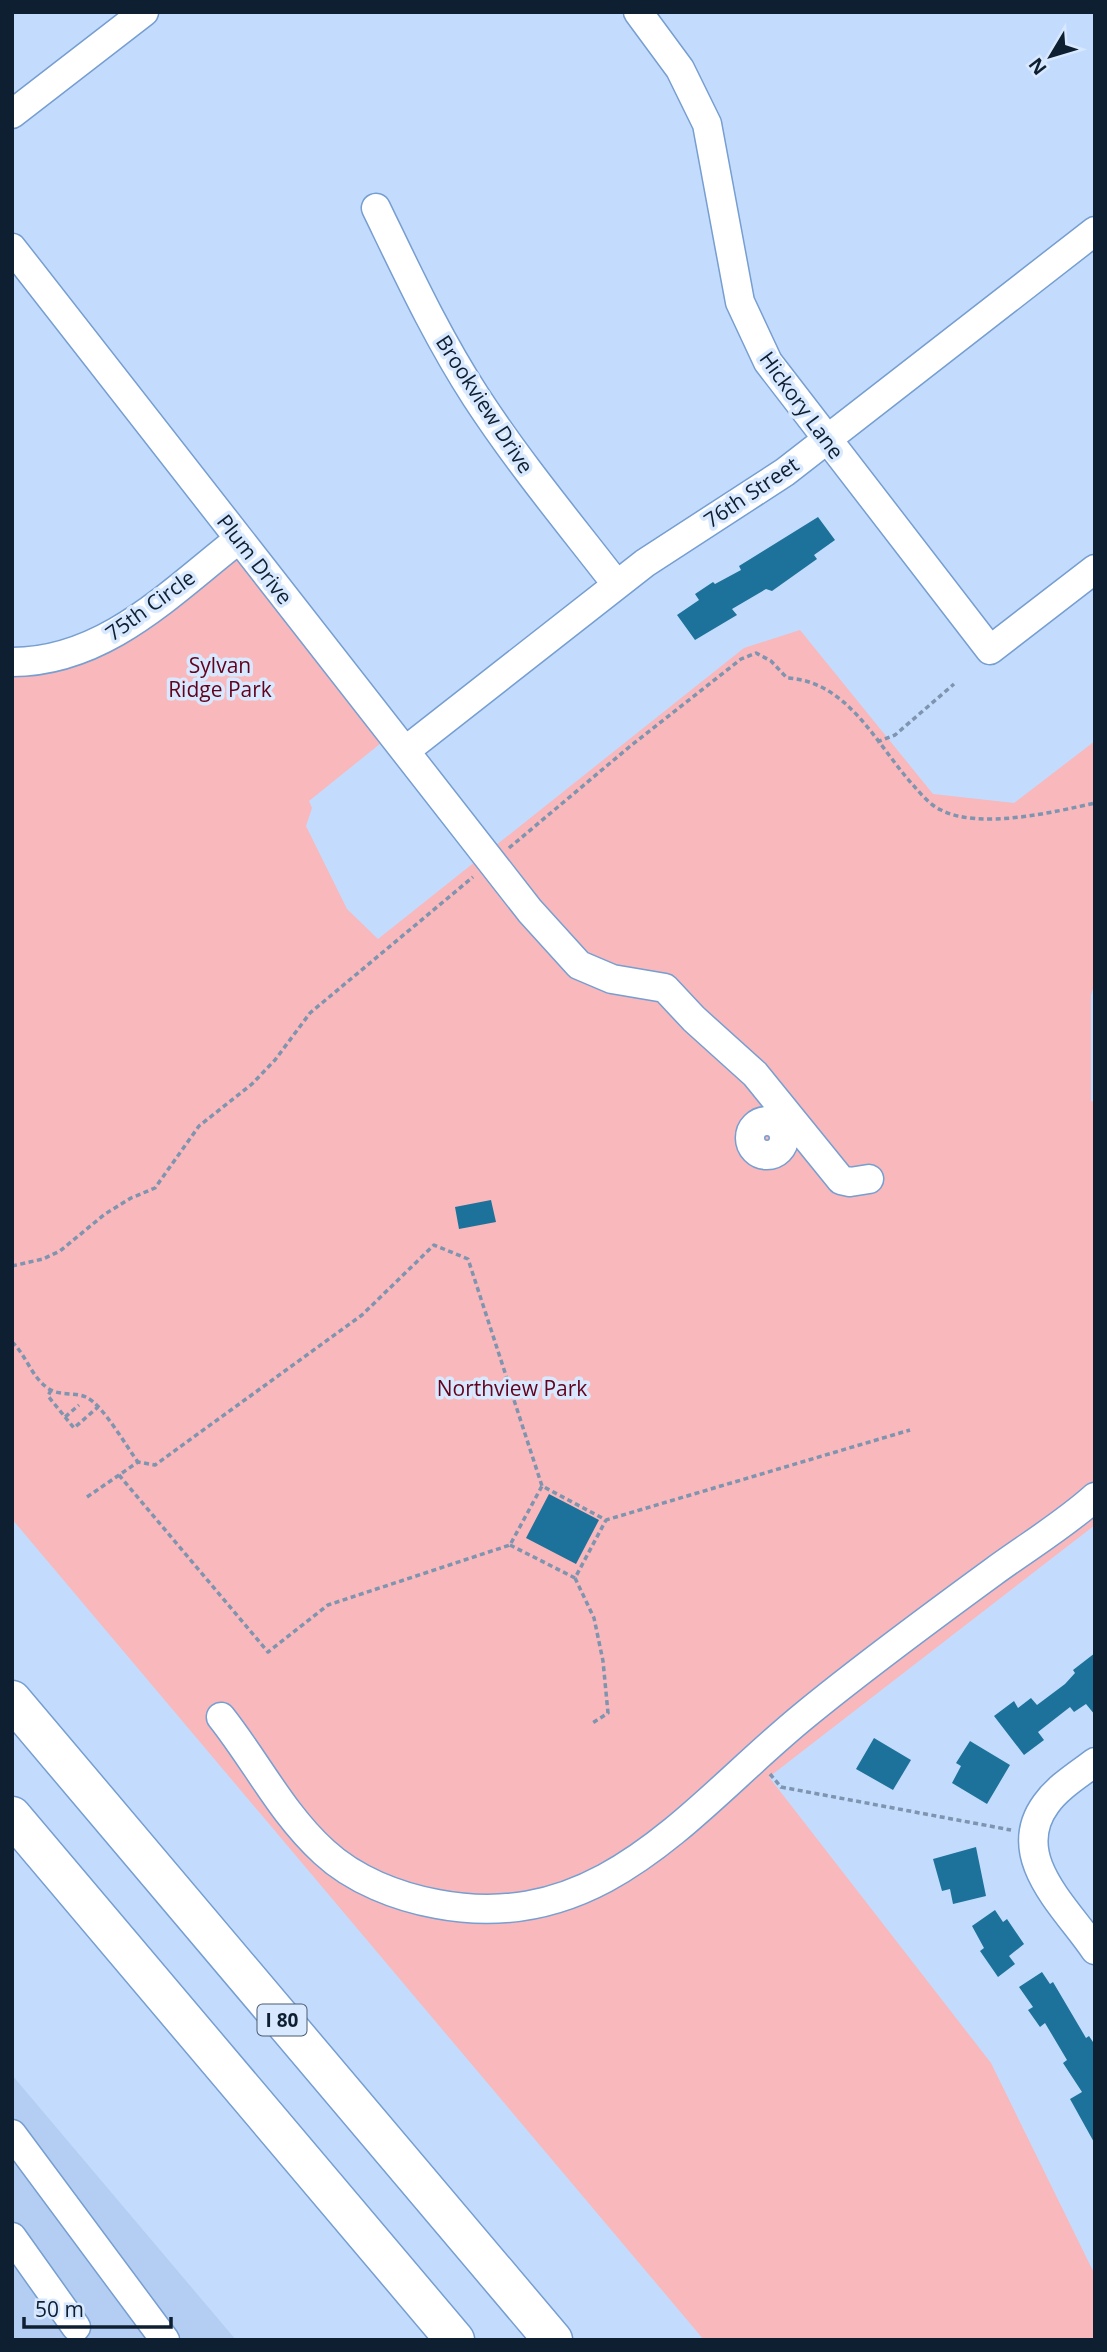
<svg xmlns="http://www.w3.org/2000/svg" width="1107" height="2352" viewBox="0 0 1107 2352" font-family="'Open Sans',sans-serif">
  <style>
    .built { fill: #b3cef2 }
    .green { fill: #f8b8bc }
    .building { fill: #1d729b }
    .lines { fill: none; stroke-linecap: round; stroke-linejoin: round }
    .minor-casing { stroke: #769ed1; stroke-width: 31 }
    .highway-casing { stroke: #769ed1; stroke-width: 41 }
    .path { stroke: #7e94af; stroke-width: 3.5; stroke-dasharray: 5 3.5; stroke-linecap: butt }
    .minor { stroke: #fff; stroke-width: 28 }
    .highway { stroke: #fff; stroke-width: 38 }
    .labels { text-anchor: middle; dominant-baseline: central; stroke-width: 7; stroke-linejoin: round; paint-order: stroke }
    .shield { fill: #d8e9ff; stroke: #4b5c70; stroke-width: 2 }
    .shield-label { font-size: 19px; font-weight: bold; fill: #0f1f32 }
    .street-label { font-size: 21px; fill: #0f1f32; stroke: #d8e9ff }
    .park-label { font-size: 21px; fill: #62031d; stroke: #d8e9ff }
  </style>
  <rect width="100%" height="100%" fill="#c3dcfd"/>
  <path class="built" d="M12,2075L236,2340H12Z"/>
  <path class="green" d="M239,539L391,735L309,801L312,808L306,826L347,909L378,939L744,648L800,630L933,794L1014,803L1095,741V982L1091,995V1101L1095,1102V1525L769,1777L991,2063L1095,2275V2340H704L12,1519V662L63,656Z"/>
  <path class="building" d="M818,517L835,540L814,555L817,559L772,591L766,589L732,609L737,615L695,640L677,615L699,600L695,594L713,582L715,584L741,570L739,566Z
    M491,1200L496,1222L459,1229L455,1207Z
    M549,1494L599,1520L576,1564L526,1538Z
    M1095,1653V1715L1086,1704L1074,1712L1070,1707L1038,1732L1044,1740L1024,1755L994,1716L1014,1701L1018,1708L1031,1698L1037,1705L1065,1684L1075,1673L1073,1670Z
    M874,1738L911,1760L893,1790L856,1769Z
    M970,1741L1010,1765L987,1804L952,1783L961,1766L956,1763Z
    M976,1847L986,1896L953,1904L950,1889L942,1891L933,1859Z
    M995,1910L1003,1922L1007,1919L1024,1944L1009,1956L1015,1964L998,1977L980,1951L984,1948L972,1926Z
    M1042,1972L1050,1984L1053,1982L1086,2038L1089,2036L1095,2045V2144L1070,2099L1082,2092L1063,2063L1067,2060L1045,2023L1040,2027L1028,2010L1033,2007L1019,1987Z"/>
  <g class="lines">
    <defs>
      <path id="minor" d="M638,12L680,69L707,124L740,302L768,362L990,650L1095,569
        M12,114L144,12
        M376,208C407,272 437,337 476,397C519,463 569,523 617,585
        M12,248L530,911L579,965L612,979L665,988L694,1019L755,1074L841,1180L850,1182L869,1179
        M12,662C105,662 171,592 239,539
        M405,751L645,563L785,472L1095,231
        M750 1138a17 17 0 1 1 34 0a17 17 0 1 1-34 0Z
        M221,1717C256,1761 282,1814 324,1852C354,1880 398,1897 437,1904C603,1936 692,1807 805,1715C866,1665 930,1618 993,1572C1027,1547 1064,1525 1095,1497
        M1095,1762C1078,1775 1058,1787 1046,1804C1007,1857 1067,1908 1095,1950
        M12,2134L165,2340
        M12,2237L76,2327"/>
      <path id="highway" d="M12,1700L553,2340
        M12,1816L455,2340"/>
    </defs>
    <use href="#minor" class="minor-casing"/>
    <use href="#highway" class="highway-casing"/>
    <path class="path" d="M877,742L895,735L954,684
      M509,848L628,748L741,659L756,653L771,661L787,678C848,681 876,744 913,785C921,794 930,805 941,810C980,830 1054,812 1095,803
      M12,1266L43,1259L60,1251L105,1214L131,1198L155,1188L199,1126L252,1084L275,1060L310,1013L473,877
      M12,1342C27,1356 31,1377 49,1389C60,1396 75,1392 86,1397C103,1405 126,1446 138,1462
      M51,1390L48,1396L65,1417L79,1405
      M65,1417L74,1428L98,1407
      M119,1475L268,1652L328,1605L510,1545L542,1486
      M87,1497L138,1462L155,1465L362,1315L434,1245L468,1259L542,1486L606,1520L910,1430
      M510,1545L575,1578L606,1520
      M575,1578L594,1618L603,1661L608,1713L591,1724
      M770,1774L781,1787L1011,1830"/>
    <use href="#minor" class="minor"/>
    <use href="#highway" class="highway"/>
  </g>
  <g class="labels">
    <rect class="shield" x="257.5" y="2004.5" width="49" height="31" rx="5"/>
    <g class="shield-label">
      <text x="282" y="2020">I 80</text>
    </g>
    <g class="street-label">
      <text transform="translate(485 404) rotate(57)">Brookview Drive</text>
      <text transform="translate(802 405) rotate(54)">Hickory Lane</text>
      <text transform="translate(751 492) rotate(-34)">76th Street</text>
      <text transform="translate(255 559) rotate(52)">Plum Drive</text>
      <text transform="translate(150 605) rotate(-36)">75th Circle</text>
    </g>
    <g class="park-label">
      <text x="220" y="665">Sylvan<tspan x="220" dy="24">Ridge Park</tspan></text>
      <text x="512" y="1388">Northview Park</text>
    </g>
  </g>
  <rect width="1107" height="2352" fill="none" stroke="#0f1f32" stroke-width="28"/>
  <g transform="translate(1051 56) rotate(232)" stroke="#d8e9ff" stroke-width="5" paint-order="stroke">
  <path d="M0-5L12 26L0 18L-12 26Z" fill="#0f1f32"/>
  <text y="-10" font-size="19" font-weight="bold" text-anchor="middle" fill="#0f1f32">N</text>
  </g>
  <path d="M24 2317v10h147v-10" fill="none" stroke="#0f1f32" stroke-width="3.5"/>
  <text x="35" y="2317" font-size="21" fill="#0f1f32" stroke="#d8e9ff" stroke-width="5" paint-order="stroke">50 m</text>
</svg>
